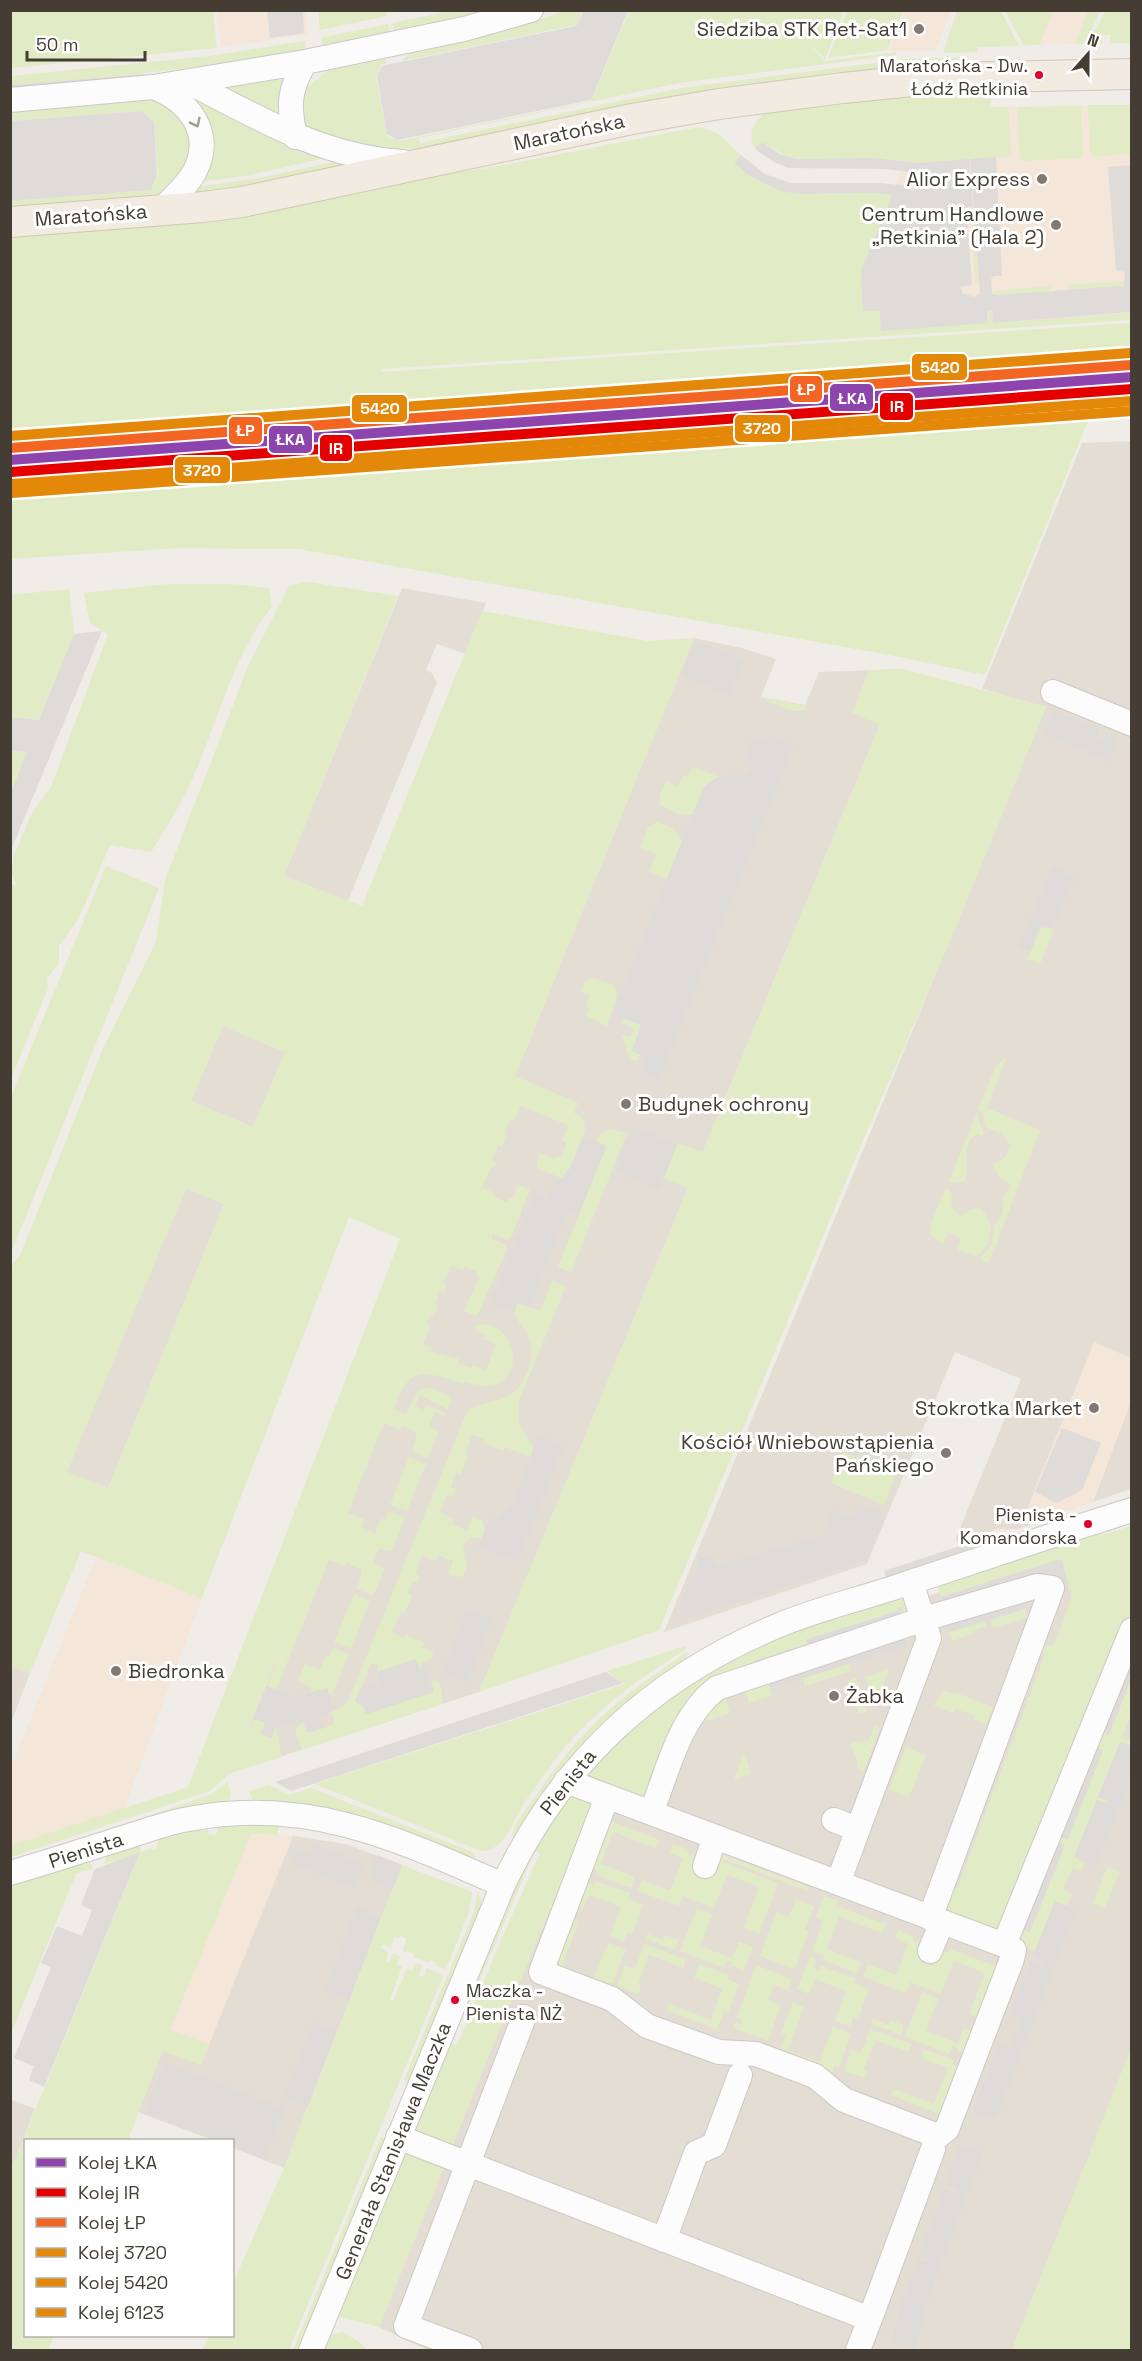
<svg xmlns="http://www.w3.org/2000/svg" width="1142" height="2361" viewBox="0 0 1142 2361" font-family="'Space Grotesk',sans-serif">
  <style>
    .residential { fill: #e4ddd4 }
    .commercial { fill: #f4e6d9 }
    .green { fill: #e1ebc5; fill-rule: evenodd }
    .parking { fill: #dfdbd8 }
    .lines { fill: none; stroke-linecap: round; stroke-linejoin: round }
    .minor-casing { stroke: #ccc8c4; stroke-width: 26 }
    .major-casing { stroke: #d3c6b3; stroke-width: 32 }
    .minor { stroke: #fdfcfc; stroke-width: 24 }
    .major { stroke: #f1ebe2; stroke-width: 30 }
    .rail-1-casing { stroke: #fff; stroke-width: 15 }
    .rail-2-casing { stroke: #fff; stroke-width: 15 }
    .rail-3-casing { stroke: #fff; stroke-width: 15 }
    .rail-4-casing { stroke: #fff; stroke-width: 15 }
    .rail-5-casing { stroke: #fff; stroke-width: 15 }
    .rail-6-casing { stroke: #fff; stroke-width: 15 }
    .rail-1 { stroke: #8e44ad; stroke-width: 10 }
    .rail-2 { stroke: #e50000; stroke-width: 10 }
    .rail-3 { stroke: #f26522; stroke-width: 10 }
    .rail-4 { stroke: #e38808; stroke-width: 10 }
    .rail-5 { stroke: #e38808; stroke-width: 10 }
    .rail-6 { stroke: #e38808; stroke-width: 10 }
    .oneway { stroke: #a19c98 }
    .poi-dot { fill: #817a72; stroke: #fff; stroke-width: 2 }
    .bus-dot { fill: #e4002b; stroke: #fff; stroke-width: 2 }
    .labels { text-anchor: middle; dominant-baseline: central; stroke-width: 6; stroke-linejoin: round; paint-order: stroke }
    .bus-label { font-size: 18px; fill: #453c33; stroke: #fff; text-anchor: end }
    .poi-label { font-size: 20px; fill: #453c33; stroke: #fff; text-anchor: end }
    .street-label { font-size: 20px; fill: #453c33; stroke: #fff }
    .line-badge { stroke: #fff; stroke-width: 2 }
    .badge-label { font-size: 16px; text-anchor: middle; font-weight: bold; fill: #fff }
  </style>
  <rect width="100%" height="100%" fill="#f0ece8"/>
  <path class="residential" d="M1131,441V1358L1094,1343L1026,1512L1031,1525L1017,1529H998L957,1542L956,1538L1021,1379L955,1352L867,1564L664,1632L1046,707L982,689L1082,443Z
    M402,588L486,603L465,654L437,644L426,670L432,673L437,683L348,901L284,876Z
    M694,638L742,648L776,659L761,697L805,705L819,672L903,669L479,1692L230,1773Z
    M223,1026L285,1052L253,1127L191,1101Z
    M186,1188L224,1204L108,1488L66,1472Z
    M1131,1401V1489L1093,1502Z
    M1131,1526V2049L1012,2350H427L379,2327L497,2035L594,1806L707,1686L738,1667L898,1610V1607L902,1605Z
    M11,1666L30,1673L11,1723Z
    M293,1836L346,1844L402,1865L284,2168L233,2148L232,2140H212L138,2112L162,2051L273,1883Z
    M10,2099L35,2109L11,2170H10Z"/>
  <path class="commercial" d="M217,11H306L307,34L221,47Z
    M906,11H951L935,51H889Z
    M1045,11H1093L1079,44L1031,45Z
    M1131,105V319L863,337L861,271L901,170L991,107Z
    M1094,1342L1131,1358V1401L1093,1502L1031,1525L1026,1512Z
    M96,1557L202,1598L124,1809L11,1846L10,1770Z
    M251,1834L293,1836L209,2045L170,2030Z"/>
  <path class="green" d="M11,10L213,11L217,48L11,68Z
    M1088,10L1101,11L1083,44L1075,43Z
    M318,11H387V16L320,30Z
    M450,11H490L394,32L392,23Z
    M563,11H583L576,25L402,61L409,54L513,29Z
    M629,11H844L825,59L802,36L825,61L896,52V55L679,83L419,138L420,143L681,88L906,59L975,57L424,148L388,149L353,145L306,126L299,104L305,89L327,71L385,59L386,64H382L376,76L387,136L398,141L591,101Z
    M847,11V10L903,11L887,50L828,58Z
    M957,11H1001L1019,46L977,47V52L943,53Z
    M1005,11H1046L1052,13L1040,44L1024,46Z
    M1106,11H1131V43H1110V35H1102V44H1087Z
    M388,24L390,33L323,47L321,38Z
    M305,41L306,50C208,67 110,78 11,85V76L210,56Z
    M285,78L283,117L223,88Z
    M188,93L325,158L250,175L199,182Z
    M941,93L991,99V107H1008L1012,156L918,163L874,158L805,160L785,156L763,142L755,148C746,133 755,122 766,112L889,97Z
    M153,98L185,116L194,158L165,193L144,197L11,208V201L151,190L158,176L154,122L143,111L11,121V110Z
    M1088,105H1131V154L1093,157L1090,153Z
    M1081,106L1083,154L1080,158L1024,161L1020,158L1017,107Z
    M699,127L717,133L741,155L734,163C777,199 803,194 855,193C867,193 881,191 892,195L861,271L880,311L988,323V311H992L993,323L1131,313V320L381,369V372L1131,323V364L1097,366V375L383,421L11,450V235L494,167Z
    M334,162L348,165L256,186L189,194L196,187L259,178Z
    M971,207H973L979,285L975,283Z
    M1125,281L1122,286L1071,290L1067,285Z
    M1052,286L1049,291L996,295L992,291Z
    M1092,411L985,675L895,656L299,549L179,548L11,559V490Z
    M308,582L398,596L284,876L362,906L482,611L647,641L694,638L515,1076L578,1103L574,1113C582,1116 586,1122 585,1130L570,1168L562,1178L538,1169L536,1166L540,1153L554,1159L556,1156L561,1157L567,1143L562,1141L568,1125L521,1106L514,1121L510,1120L504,1134L507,1136L502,1147L498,1146L492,1160L496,1162L494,1168L491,1167L482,1187L496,1194L495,1197L507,1202L509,1198L512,1199L518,1185L530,1189L511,1238L507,1240L493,1234L491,1239L504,1244L507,1249L477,1316L464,1311L479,1278L476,1276L477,1272L465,1267L463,1270L451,1266L443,1283L447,1285L444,1292L440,1291L435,1304L438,1305L434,1316L430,1315L427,1324L430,1326L423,1344L432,1348L431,1351L459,1359L458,1363L471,1368L473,1365L486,1370L496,1344L483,1339L485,1335L474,1330L477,1325C514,1319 528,1376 493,1385C484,1387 473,1384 465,1382L462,1384C425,1370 407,1365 394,1410L406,1414L417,1391L426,1387C437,1389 449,1393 453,1403H450L448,1409L419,1395L415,1406L424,1410L426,1405L446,1414L445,1416L435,1412L429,1426L439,1431L428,1458L412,1452L417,1433L402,1426L400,1429L384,1423L348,1513L364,1519L361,1527L375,1533L381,1518L385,1520L388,1511L405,1518L391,1551L379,1548L373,1563L385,1568L373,1596L357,1589L362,1570L347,1563L345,1566L329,1560L276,1690L267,1686L294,1616L244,1738L254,1719L265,1723L261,1734L271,1738L276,1727L282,1757L230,1773L210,1791L11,1857L10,1846L188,1787L400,1239L349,1217L202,1598L81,1551L30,1673L11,1666V1266L20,1255L101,1053L156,942L165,880L249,664L289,586ZM223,1026L285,1052L253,1127L191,1101ZM186,1188L224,1204L108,1488L67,1472Z
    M168,584H231L269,588L272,607C233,655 219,719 194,775C182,802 167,827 151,852L110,845L78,920L59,946V963L47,979L48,988L11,1079V884L17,885L11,873L14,855L32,813L51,787L108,634L90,623L84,593Z
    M69,589L74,634L39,720L11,717L10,595Z
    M903,669L1046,707L955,930L864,1138L659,1630L479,1692L688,1188L664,1178L678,1143L703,1152L880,725L852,713L869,670Z
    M761,697L805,706L806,709C792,716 774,703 761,697Z
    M11,751L27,752L11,792Z
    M692,767L720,777L705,786L693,814L680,815L660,805V795L666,781L678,786L683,775L688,777Z
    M657,822L674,829L682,841L667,879L649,872L656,854L640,848L648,827Z
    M106,866L159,888L11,1253V1097Z
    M1040,927L1054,929L1040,964L1027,959Z
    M665,965L632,1050L641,1055L637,1060H630L621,1034L630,1037L634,1029L622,1023L624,1018L636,1023Z
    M593,978L612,984L618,994L607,1026L586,1016L590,1008L586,1007L590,995L580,991L585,982Z
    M1007,1057L987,1108L1040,1130L989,1263L979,1259L992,1245L994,1226L1003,1213V1198L1010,1187L1007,1181L1001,1180L993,1165L1005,1157L1011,1146L1001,1133L985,1127L983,1114L978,1109L996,1066Z
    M977,1113L981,1127L985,1132L982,1136L978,1134C958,1144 972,1165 965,1181L956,1183L948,1182Z
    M610,1129L627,1133L571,1272L558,1267L606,1146L596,1141L601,1133Z
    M946,1187L952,1193C951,1203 950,1211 960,1216L971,1209L979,1208C997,1222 992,1243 977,1257L957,1250L961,1238L948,1232L944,1244L937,1241L930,1233V1226Z
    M552,1281L566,1286L519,1401L518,1422L533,1447L531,1457L505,1447L503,1451L483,1443L484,1439L472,1435L465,1455L468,1456L461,1475L456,1473L451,1487L456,1489L453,1497L447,1495L440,1513L454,1518L452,1524L467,1530L473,1516L482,1520L485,1529L481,1539L471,1537C457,1545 466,1556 467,1568L462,1577L448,1575L453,1561L438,1555L436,1561L422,1556L415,1574L420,1576L418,1583L412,1582L408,1593L412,1595L405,1613L401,1612L392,1633L404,1638L406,1635L424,1642L422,1648L434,1652L430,1660L422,1662L420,1670L416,1659L377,1672L378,1666L371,1663L356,1702L363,1706L366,1714L434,1691L431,1681L436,1680L440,1683L443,1697L442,1704L302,1750L295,1730L303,1721L324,1728L335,1723L331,1712L340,1708L348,1701L466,1414L470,1408C497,1398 517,1402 528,1370C531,1360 533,1348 529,1338C525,1329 518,1323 515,1313L517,1303L540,1311Z
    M844,1452L896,1474L884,1505L831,1483Z
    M409,1457L426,1464L407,1511L390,1505Z
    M1131,1526V1618L1008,1923L1002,1935L944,1914L949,1886L957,1889L1045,1654L1039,1651L1043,1644L1051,1646L1055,1644L1072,1596L1061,1559L941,1597L937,1584L1086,1536L1112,1533Z
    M354,1594L370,1601L351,1649L334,1642Z
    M903,1598L911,1604L907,1620L902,1606L898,1607V1611L806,1639L807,1644L755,1661L756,1667L740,1672L738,1667L707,1686L645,1800L589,1782L587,1774L595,1761L665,1700L748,1649L833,1616L835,1620Z
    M1025,1609L1028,1617L993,1628L990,1620Z
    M985,1621L987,1626L972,1631L973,1634L952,1641L949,1632Z
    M685,1646L686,1649C646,1674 606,1702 574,1737C556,1756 542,1778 527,1799C514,1816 506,1852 481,1851L315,1784L625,1684L607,1671Z
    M333,1648L349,1654L332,1694L329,1695L327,1688L310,1692L312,1687L298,1681L305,1664L320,1670L326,1655L330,1657Z
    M688,1651L686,1661L514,1839L512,1834L517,1822C540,1790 562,1756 590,1728C619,1698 655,1675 688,1651Z
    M849,1664L851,1671L805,1686L803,1678Z
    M887,1669L890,1672L887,1674L879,1699L872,1701L868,1683L864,1678Z
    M766,1677L772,1696L749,1703L743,1684Z
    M856,1678L867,1712L859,1714L848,1681Z
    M1131,1679V1714L1122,1737L1131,1741V1746L1121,1742L1098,1797L1109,1801L1108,1804L1097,1800L1074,1857L1085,1862L1082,1871L1073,1868L1063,1889L1072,1894L1067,1906L1055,1901L1035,1951L1017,1943L1020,1928L1030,1931L1065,1845L1054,1840L1056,1835L1067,1839L1103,1750L1093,1746L1099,1731L1109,1734Z
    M724,1691L730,1713L694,1725Z
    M943,1691L953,1694L954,1692L993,1707L986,1724L974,1720L975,1716L956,1709L953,1713L934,1706Z
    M875,1725L880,1727L863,1772L859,1770L856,1762L858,1761L851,1746L852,1743L869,1740Z
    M906,1747L926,1755L909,1798L889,1790Z
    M743,1754L746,1756L751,1774L734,1780Z
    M228,1782L231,1796L227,1803L142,1821L143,1818L212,1794Z
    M269,1785L290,1795L311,1788L472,1852L475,1855L476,1862L369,1819L340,1811L252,1799L249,1791Z
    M570,1795L581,1796L594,1806L497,2035L379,2327L337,2316L448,2042L457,2045L508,1924L540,1854L532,1849Z
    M610,1821L660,1840L656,1848L613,1832L601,1864L635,1877L631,1888L597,1875L598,1871L591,1869Z
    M219,1824L279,1825L277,1835L251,1834L170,2030L209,2045L201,2065L162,2051L128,2140H26V2336H54L48,2350H11V2170L140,1853L104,1864L108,1853L139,1843L141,1852L149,1849H156L159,1836L209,1827L208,1834L216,1835Z
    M673,1844L689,1850L688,1854L700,1858L694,1875L707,1880L715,1859L778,1883L759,1934L744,1928L759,1887L727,1875L714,1908L683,1896L679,1906L638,1891L642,1880L670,1890L683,1858L670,1853Z
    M723,1855L809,1887L808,1891L721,1858Z
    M527,1857L531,1860L476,1989L471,1987Z
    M88,1860L93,1868L76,1874L11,2033V1881Z
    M402,1865L472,1892L469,1912L446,1969L436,1966V1963L430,1960L429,1963L413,1957L414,1954L407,1951L404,1953L403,1949L407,1939L401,1936L399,1938L395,1937L391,1948L382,1944L381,1948L389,1952L386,1961L389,1962L393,1953L400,1956L397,1965L402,1967L390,2000L393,2001L407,1969L412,1971L415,1963L422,1965L419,1975L423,1977L427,1968L443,1976L289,2350H202L209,2336H232L233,2283L284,2168Z
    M1107,1867L1120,1871L1105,1908L1093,1904Z
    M595,1881L630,1893L628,1899L643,1904L632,1934L627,1933L624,1941L610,1936L621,1907L589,1895L583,1909L577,1907L586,1882L593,1885Z
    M478,1891L482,1905L411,2082L404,2080L474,1912Z
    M824,1896L838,1901L836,1906L886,1924L882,1933L839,1917L827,1949L861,1962L857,1973L823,1960L824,1956L812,1951L823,1921L816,1917Z
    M796,1899L814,1906L805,1930L809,1931L795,1969L760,1956L776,1912L789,1917Z
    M697,1908L712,1914L700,1946L732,1958L739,1942L753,1947L744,1970L731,1965L732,1962L728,1960L724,1968L680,1951Z
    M572,1919L579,1921L562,1966L594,1978L608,1943L626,1949L613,1983L609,1982L607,1988L554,1968Z
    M898,1930L914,1936L913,1940L925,1944L919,1961L932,1966L939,1949L948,1953L950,1949L998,1967L979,2018L969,2014L985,1973L954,1961L941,1994L910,1982L906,1993L863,1977L868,1964L897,1975L908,1944L895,1938Z
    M648,1934L662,1940L665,1935L679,1940L675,1950L646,1939Z
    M644,1944L686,1959L683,1968L649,1955L638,1985L641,1986L639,1994L617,1986L625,1965L635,1969Z
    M810,1956L816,1958L813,1967L819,1970L821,1966L856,1978L854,1983L869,1989L858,2019L853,2017L850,2026L835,2021L846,1991L815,1979L809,1994L797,1989Z
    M699,1964L729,1975L727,1979L739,1984L728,2013L724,2012L717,2029L666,2010L669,2004L711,2020L722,1989L694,1978Z
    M756,1965L792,1979L788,1990L774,1985L768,2000L781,2005L768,2041L733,2028L735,2022L741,2024L742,2020L737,2017Z
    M922,1992L938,1999L926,2031L958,2043L964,2028L974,2032L965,2054L957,2051L958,2048L953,2046L949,2054L905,2037Z
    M793,2002L804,2007L788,2050L820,2062L833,2026L851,2034L839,2068L834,2066L832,2073L779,2052L786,2035L781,2033Z
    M873,2019L888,2025L890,2020L904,2025L901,2035L872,2024Z
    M870,2029L912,2044L909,2052L875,2040L864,2069L867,2071L865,2078L844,2071L851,2050L861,2053Z
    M924,2049L954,2060L952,2064L960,2067L942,2115L891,2095L894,2089L934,2104L948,2068L921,2058Z
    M1131,2049V2350H1012Z
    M381,2137L387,2140L300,2350H293Z
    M343,2332L362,2344L366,2350H324L330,2335Z"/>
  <path class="parking" d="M267,11H303L304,33L270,38Z
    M584,11H628L591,100L397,140L387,134L377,76L382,66L576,26Z
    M144,74L145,79L11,90V85Z
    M142,111L154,122L157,176L151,190L11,201V121Z
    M763,142L779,154L797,159L874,158L918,163L969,159L973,206L966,208L972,285L960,287L963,293L974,297L980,293L970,159L996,157L1002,276H994L991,279L992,293L996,295L1122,286L1124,284L1125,272L1116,270L1108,167L1131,165V312L993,323L992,310L987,311L988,323L881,331L880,311H863L861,271L892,195L873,193L800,194L780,191L750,176L734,163L741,155L765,174L790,183H881L908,186L913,192L920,175L913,172L884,169L789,168L774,162L760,153L755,148Z
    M102,631L11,850V792L27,752L11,751V717L39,720L74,634Z
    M696,640L744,660L730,696L681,675Z
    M1053,711L1099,728L1095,740L1101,742L1105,733L1118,738L1109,761L1044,733Z
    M767,735L794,746L659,1080L648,1075L641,1055L632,1051L641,1025L613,1014L701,793L705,786L716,778L731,775L738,777L749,772L755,764L744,759L754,736L765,741Z
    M1053,867L1075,877L1052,928L1040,927L1031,951L1019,946Z
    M633,1127L677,1145L659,1189L615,1171Z
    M584,1137L607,1146L578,1216L567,1212L529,1307L517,1303L515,1313L490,1303L534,1192L546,1196L556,1182L562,1178L570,1168Z
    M1062,1428L1101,1443L1082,1490L1057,1503L1035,1492Z
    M539,1435L564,1446L518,1560L478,1547L487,1525L511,1507L515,1500Z
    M859,1503L886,1515L866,1561L687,1619L682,1616L679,1605L691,1574L699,1571L698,1559L712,1555L715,1566L837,1532L826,1527L833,1511L843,1516L845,1512L853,1516Z
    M999,1533L1008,1542L887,1581L884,1571Z
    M1061,1559L1068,1583L1022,1598L1025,1609L949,1632L941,1597Z
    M467,1611L492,1620L468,1682L443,1672Z
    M898,1611L907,1646L770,1688L766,1677L756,1667L754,1661L807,1644L806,1639Z
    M1131,1618V1679L1109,1735L1099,1731L1093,1746L1103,1750L1068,1839L1056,1835L1054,1841L1065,1845L1030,1932L1008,1923Z
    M416,1659L420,1670L427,1669L434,1692L366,1714L363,1706L355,1702L361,1688L380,1684L377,1672Z
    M606,1672L623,1683L291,1791L275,1782Z
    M267,1686L295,1698L327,1688L333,1711L320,1716L324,1728L307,1733L303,1721L276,1727L271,1738L261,1734L265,1723L254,1719Z
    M1120,1742L1131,1746V1778L1096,1866L1074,1857L1097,1800L1108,1804L1109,1801L1098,1797Z
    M315,1845L365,1864L355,1888L290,1863L296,1850L311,1856Z
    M140,1852L44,2087L29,2080L34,2066L14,2058L51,1967L41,1963L57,1926L82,1936L92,1910L81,1905L95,1869Z
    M377,1855L402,1865L393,1889L368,1878Z
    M1055,1901L1076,1910L996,2119L973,2111L998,2043L1010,2047L1021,2020L1009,2015L1031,1960L1042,1964L1044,1960L1033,1956Z
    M357,1908L381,1917L349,2000L325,1990Z
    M313,2023L336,2032L308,2106L284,2096Z
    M164,2062L284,2109L265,2160L233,2147L232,2140H216L144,2113Z
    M960,2144L983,2153L925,2307L916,2349L892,2343L900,2308L918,2259L929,2263L930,2259L919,2255L944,2189L955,2193L957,2189L945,2184Z"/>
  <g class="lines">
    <defs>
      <path id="minor" d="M189,82C258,118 323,157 403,162
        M153,87C189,100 214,133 195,171C187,186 173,198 161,210
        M10,100L153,87L305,62L464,29L531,10
        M295,137C288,105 289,90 305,62
        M1053,692L1132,724
        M566,1781L1004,1945
        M607,1797L541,1972L612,1999L647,2026L719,2052L756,2054L815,2076L844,2100L938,2136L947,2129L1012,1959L1014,1950L1004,1945L1132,1630
        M651,1813C668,1771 679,1717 717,1688L924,1619L1037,1586L1052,1588L930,1918
        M834,1820L857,1829
        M705,1866L715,1837
        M10,1873C51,1861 91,1848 132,1835C151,1829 170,1822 189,1819C307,1796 398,1839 503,1885
        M838,1883L929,1638L911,1582
        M930,1951L942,1922
        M398,2137L870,2319L933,2149
        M664,2240L696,2153L714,2145L740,2075
        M311,2350L503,1885C561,1762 652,1678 777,1626C817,1609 861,1599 902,1585C979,1560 1055,1534 1132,1510
        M470,2350L406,2326L524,2017
        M858,2350L870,2319"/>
      <path id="major" d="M10,222L203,207L242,202L632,119L719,104L843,88L941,78L1132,74"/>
    </defs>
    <use href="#minor" class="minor-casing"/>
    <use href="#major" class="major-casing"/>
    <use href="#minor" class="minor"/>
    <use href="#major" class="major"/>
    <defs>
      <path id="rail-1" d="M10,460L1132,377"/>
      <path id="rail-2" d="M11,472L1132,389"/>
      <path id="rail-3" d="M10,448L1131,365"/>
      <path id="rail-4" d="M12,484L1132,401"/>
      <path id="rail-5" d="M10,436L1130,353"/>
      <path id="rail-6" d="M12,493L1132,411"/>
    </defs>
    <use href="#rail-1" class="rail-1-casing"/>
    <use href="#rail-2" class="rail-2-casing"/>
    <use href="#rail-3" class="rail-3-casing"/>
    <use href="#rail-4" class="rail-4-casing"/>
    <use href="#rail-5" class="rail-5-casing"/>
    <use href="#rail-6" class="rail-6-casing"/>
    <use href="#rail-1" class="rail-1"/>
    <use href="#rail-2" class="rail-2"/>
    <use href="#rail-3" class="rail-3"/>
    <use href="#rail-4" class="rail-4"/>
    <use href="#rail-5" class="rail-5"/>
    <use href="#rail-6" class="rail-6"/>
  </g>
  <defs><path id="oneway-chevron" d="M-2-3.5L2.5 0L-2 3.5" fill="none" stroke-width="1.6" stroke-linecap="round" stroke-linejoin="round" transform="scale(1.5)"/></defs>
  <use class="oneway" href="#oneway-chevron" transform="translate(196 123) rotate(64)"/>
  <g class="poi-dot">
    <circle cx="919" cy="29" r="6"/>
    <circle cx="1042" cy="179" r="6"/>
    <circle cx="1056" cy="225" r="6"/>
    <circle cx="626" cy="1104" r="6"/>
    <circle cx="1094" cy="1408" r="6"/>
    <circle cx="946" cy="1453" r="6"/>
    <circle cx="116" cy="1671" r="6"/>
    <circle cx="834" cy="1696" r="6"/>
  </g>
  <g class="bus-dot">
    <circle cx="1039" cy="75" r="5"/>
    <circle cx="1088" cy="1524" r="5"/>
    <circle cx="455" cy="2000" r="5"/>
  </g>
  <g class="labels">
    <g class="bus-label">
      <text x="1028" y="65">Maratońska - Dw.<tspan x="1028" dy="23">Łódź Retkinia</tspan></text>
      <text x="1077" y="1514">Pienista -<tspan x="1077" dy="23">Komandorska</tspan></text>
      <text x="466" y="1990" text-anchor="start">Maczka -<tspan x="466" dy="23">Pienista NŻ</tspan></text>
    </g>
    <g class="poi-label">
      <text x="907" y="29">Siedziba STK Ret-Sat1</text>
      <text x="1030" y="179">Alior Express</text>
      <text x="1044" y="214">Centrum Handlowe<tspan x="1044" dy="23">„Retkinia” (Hala 2)</tspan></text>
      <text x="638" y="1104" text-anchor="start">Budynek ochrony</text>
      <text x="1082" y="1408">Stokrotka Market</text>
      <text x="934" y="1442">Kościół Wniebowstąpienia<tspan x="934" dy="23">Pańskiego</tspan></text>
      <text x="128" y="1671" text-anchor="start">Biedronka</text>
      <text x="846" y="1696" text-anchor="start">Żabka</text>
    </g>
    <g class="street-label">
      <text transform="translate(569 132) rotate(-12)">Maratońska</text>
      <text transform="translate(91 215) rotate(-4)">Maratońska</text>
      <text transform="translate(568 1782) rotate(-52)">Pienista</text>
      <text transform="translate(86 1850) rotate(-18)">Pienista</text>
      <text transform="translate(393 2151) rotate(-68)">Generała Stanisława Maczka</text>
    </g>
  </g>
  <g class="line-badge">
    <rect x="911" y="353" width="57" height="28" rx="6" fill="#e38808"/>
    <rect x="789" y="375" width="34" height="28" rx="6" fill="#f26522"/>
    <rect x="829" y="383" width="45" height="29" rx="6" fill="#8e44ad"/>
    <rect x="879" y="392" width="35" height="29" rx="6" fill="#e50000"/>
    <rect x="351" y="394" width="57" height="29" rx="6" fill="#e38808"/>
    <rect x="734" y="414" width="57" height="29" rx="6" fill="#e38808"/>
    <rect x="228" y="416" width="35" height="29" rx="6" fill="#f26522"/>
    <rect x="268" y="425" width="45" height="29" rx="6" fill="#8e44ad"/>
    <rect x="319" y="434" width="34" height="28" rx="6" fill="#e50000"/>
    <rect x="174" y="456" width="57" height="28" rx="6" fill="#e38808"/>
  </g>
  <g class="badge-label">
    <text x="940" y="373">5420</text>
    <text x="806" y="395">ŁP</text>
    <text x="852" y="404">ŁKA</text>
    <text x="897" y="412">IR</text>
    <text x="380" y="414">5420</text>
    <text x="762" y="434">3720</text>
    <text x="245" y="436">ŁP</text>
    <text x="290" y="445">ŁKA</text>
    <text x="336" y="454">IR</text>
    <text x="202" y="476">3720</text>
  </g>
  <rect width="1142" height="2361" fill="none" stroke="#453c33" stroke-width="24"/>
  <rect x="24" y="2139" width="210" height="198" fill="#ffffff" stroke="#b5b1ad" stroke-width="1.5"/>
  <rect x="36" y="2158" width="30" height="9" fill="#8e44ad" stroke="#b5b1ad" stroke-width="1.5"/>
  <text x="78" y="2169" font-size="18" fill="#453c33">Kolej ŁKA</text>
  <rect x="36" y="2188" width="30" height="9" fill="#e50000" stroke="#b5b1ad" stroke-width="1.5"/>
  <text x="78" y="2199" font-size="18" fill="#453c33">Kolej IR</text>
  <rect x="36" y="2218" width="30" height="9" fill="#f26522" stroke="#b5b1ad" stroke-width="1.5"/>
  <text x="78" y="2229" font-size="18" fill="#453c33">Kolej ŁP</text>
  <rect x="36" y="2248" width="30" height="9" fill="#e38808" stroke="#b5b1ad" stroke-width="1.5"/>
  <text x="78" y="2259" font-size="18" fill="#453c33">Kolej 3720</text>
  <rect x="36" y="2278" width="30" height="9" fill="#e38808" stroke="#b5b1ad" stroke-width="1.5"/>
  <text x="78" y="2289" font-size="18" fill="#453c33">Kolej 5420</text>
  <rect x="36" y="2308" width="30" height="9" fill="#e38808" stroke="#b5b1ad" stroke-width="1.5"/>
  <text x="78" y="2319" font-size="18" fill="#453c33">Kolej 6123</text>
  <g transform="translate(1088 54) rotate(21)" stroke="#ffffff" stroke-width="4.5" paint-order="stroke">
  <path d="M0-4.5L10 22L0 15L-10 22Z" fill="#453c33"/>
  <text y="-9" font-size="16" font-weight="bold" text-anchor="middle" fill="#453c33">N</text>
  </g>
  <path d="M27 51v9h118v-9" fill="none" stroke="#453c33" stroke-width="3"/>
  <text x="36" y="51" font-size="18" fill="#453c33" stroke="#ffffff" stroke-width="4.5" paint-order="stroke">50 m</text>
</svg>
